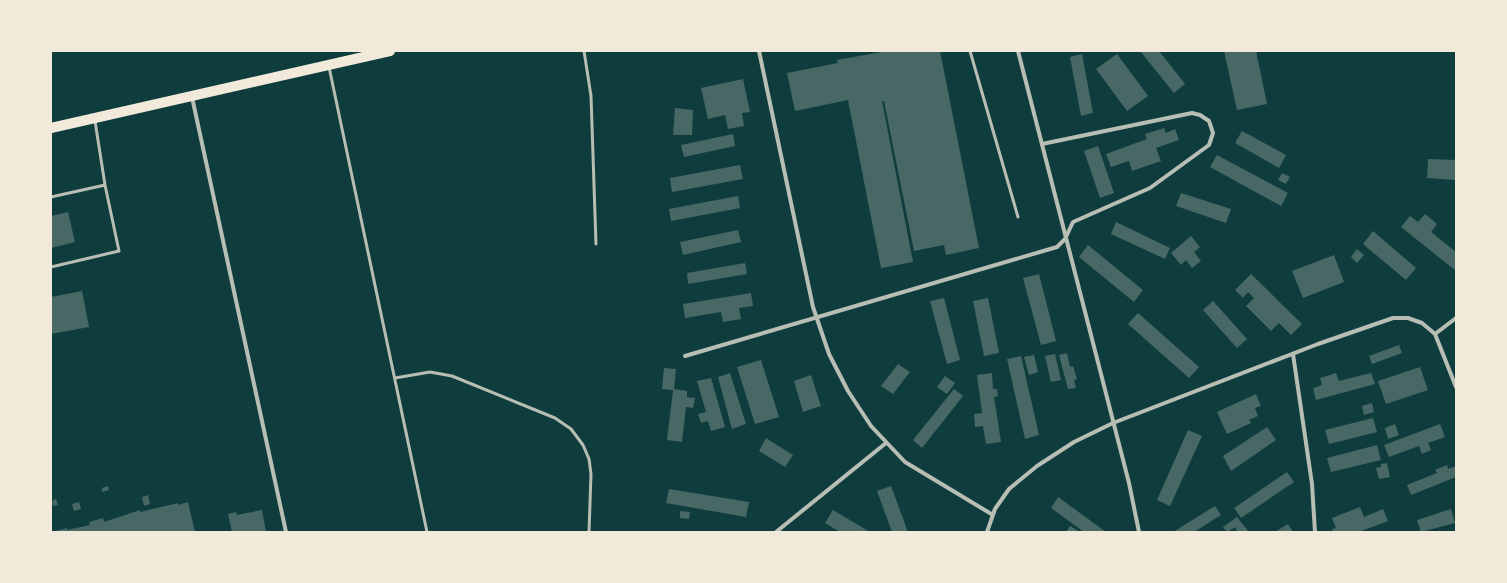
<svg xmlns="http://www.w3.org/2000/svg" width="1507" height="583" viewBox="0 0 1507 583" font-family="Ubuntu,sans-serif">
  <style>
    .building { fill: #486865 }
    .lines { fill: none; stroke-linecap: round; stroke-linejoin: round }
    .service { stroke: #b8beb3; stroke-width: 3 }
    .minor { stroke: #b8beb3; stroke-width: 4 }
    .primary { stroke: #f1e9da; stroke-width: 10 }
  </style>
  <rect width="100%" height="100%" fill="#0f3d3e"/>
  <path class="building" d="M887,51H940L979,248L946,255L944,245L914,251L884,101H882L913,262L881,268L848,100L795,111L787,73L838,63L837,60Z
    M1140,51H1159L1185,84L1174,93Z
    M1224,51H1256L1267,104L1237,110Z
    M1082,54L1093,113L1081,116L1070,57Z
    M1117,54L1148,96L1127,111L1096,69Z
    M743,79L750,112L742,113L744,126L728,129L725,115L708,119L701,88Z
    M675,108L693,110L692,135H673Z
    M1164,128L1166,133L1175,129L1179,140L1156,148L1161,161L1132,171L1129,161L1111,167L1106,154L1147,139L1145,134Z
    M1242,131L1286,155L1279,168L1235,143Z
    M733,134L735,146L684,157L681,145Z
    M1098,146L1114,193L1100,198L1084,151Z
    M1217,155L1288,193L1281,206L1210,167Z
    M1428,159L1456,160V180L1427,178Z
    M740,165L743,179L672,192L670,178Z
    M1282,173L1290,177L1286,184L1278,180Z
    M1181,193L1231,209L1226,223L1176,206Z
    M738,196L740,208L671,221L669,209Z
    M68,212L75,242L51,248V216Z
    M1425,214L1437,224L1431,232L1456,252V271L1401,227L1410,216L1418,222Z
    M1116,222L1170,248L1165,259L1111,234Z
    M738,230L741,242L683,255L680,242Z
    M1373,231L1416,268L1406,280L1363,244Z
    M1191,236L1200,247L1194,252L1201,261L1192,268L1186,260L1181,265L1171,253Z
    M1088,245L1143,290L1134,302L1079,257Z
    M1357,249L1364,255L1357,263L1351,257Z
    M1334,255L1344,282L1303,298L1292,271Z
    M745,263L747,274L688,284L687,273Z
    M1039,274L1056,341L1041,345L1023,278Z
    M1251,274L1302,324L1291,335L1279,323L1271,331L1246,306L1254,298L1248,292L1243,298L1235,290Z
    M82,291L89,327L51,334V297Z
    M751,293L753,306L739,308L741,319L723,322L721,312L685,318L683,304Z
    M944,298L960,360L947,364L930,301Z
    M988,298L999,353L984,356L973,301Z
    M1213,301L1247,339L1237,348L1203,310Z
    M1138,313L1199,367L1189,378L1128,324Z
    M1399,345L1402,353L1372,364L1369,356Z
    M1067,353L1070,367L1073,366L1077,379L1074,380L1076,388L1068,389L1059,355Z
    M1055,354L1061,380L1051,382L1045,356Z
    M1034,355L1038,372L1029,375L1024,357Z
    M1021,356L1039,435L1025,439L1007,359Z
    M761,360L779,417L755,424L737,367Z
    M898,364L910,372L893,394L881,386Z
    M1420,367L1428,390L1386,404L1378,381Z
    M664,368L676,369L674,389L673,390L662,389Z
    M730,373L746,424L732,429L718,377Z
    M992,373L993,389H997L998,396L994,397L1001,442L986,444L983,426L975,427L974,414L982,413L977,375Z
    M1336,373L1339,381L1371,373L1375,384L1316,400L1313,388L1322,385L1320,378Z
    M811,375L821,406L803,412L794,381Z
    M945,376L955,383L947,394L937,387Z
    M711,378L725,427L711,431L708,421L701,423L698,414L706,412L697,381Z
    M674,389L687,391V397L695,398L693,408L686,407L682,442L667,440L673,390Z
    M954,389L963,396L922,448L913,440Z
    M1256,394L1261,406L1255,408L1258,416L1249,420L1251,423L1227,434L1217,412Z
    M1372,403L1374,412L1364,415L1362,406Z
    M1373,418L1377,432L1329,444L1325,430Z
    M1395,424L1399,435L1388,439L1385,428Z
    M1440,424L1445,437L1428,443L1431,450L1422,454L1419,446L1389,457L1384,445Z
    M1267,427L1276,440L1231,471L1223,456Z
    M1188,430L1202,436L1170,506L1157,500Z
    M766,438L793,455L785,467L759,451Z
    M1377,445L1381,460L1331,472L1327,458Z
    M1387,463L1390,477L1379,479L1376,468L1381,467V464Z
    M1447,465L1448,469L1456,466V477L1411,495L1407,485L1437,473L1435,470Z
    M1287,472L1294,482L1241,518L1234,508Z
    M108,486L109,490L102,492V488Z
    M891,486L908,532H892L877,491Z
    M669,489L749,502L746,517L666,503Z
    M148,495L150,504L144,506L142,497Z
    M1058,497L1106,532H1084L1051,508Z
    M56,499L58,505L53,506L52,501Z
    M79,502L81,509L74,511L72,504Z
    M188,502L195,532H52L67,528V530L90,525L89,522L103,518L104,522L140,510V512L178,503V505Z
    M1215,506L1221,515L1194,532H1173Z
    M1360,507L1364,517L1383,509L1388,521L1359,532H1333L1332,529L1336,528L1332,518Z
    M1451,509L1455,523L1421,532L1417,520Z
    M262,510L266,532H232L228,514L236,512L237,515Z
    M833,510L870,532H840L825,523Z
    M680,511L690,512L689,519L680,518Z
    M1237,517L1249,532H1238L1235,527L1227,532L1223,527Z
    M1288,524L1293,532H1275Z
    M1070,526L1080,532H1066Z"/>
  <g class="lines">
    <path class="service" d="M584,51L591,96L596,244
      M970,51L1018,217
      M329,67L427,532
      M51,197L105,185
      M51,267L119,251L105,185L95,121
      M395,378L430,372L452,376L555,418L571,429L583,445L589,459L591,474L589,532"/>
    <path class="minor" d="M759,51L813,307L829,354L848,391L871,426L905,462L993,515
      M1018,51L1129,483L1139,532
      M192,97L286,532
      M1435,334L1456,318
      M1293,354L1312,484L1315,532
      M685,356L1057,247L1065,239L1073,222L1150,188L1209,145L1213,133L1209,121L1200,115L1192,113L1042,144
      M776,532L886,443
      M987,532L995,509L1009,489L1037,466L1074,442L1113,423L1318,344L1393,318H1408L1422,323L1435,334L1456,387"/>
    <path class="primary" d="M51,128L390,51"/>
  </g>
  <rect width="1507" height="583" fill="none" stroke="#f1e9da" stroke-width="104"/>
</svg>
